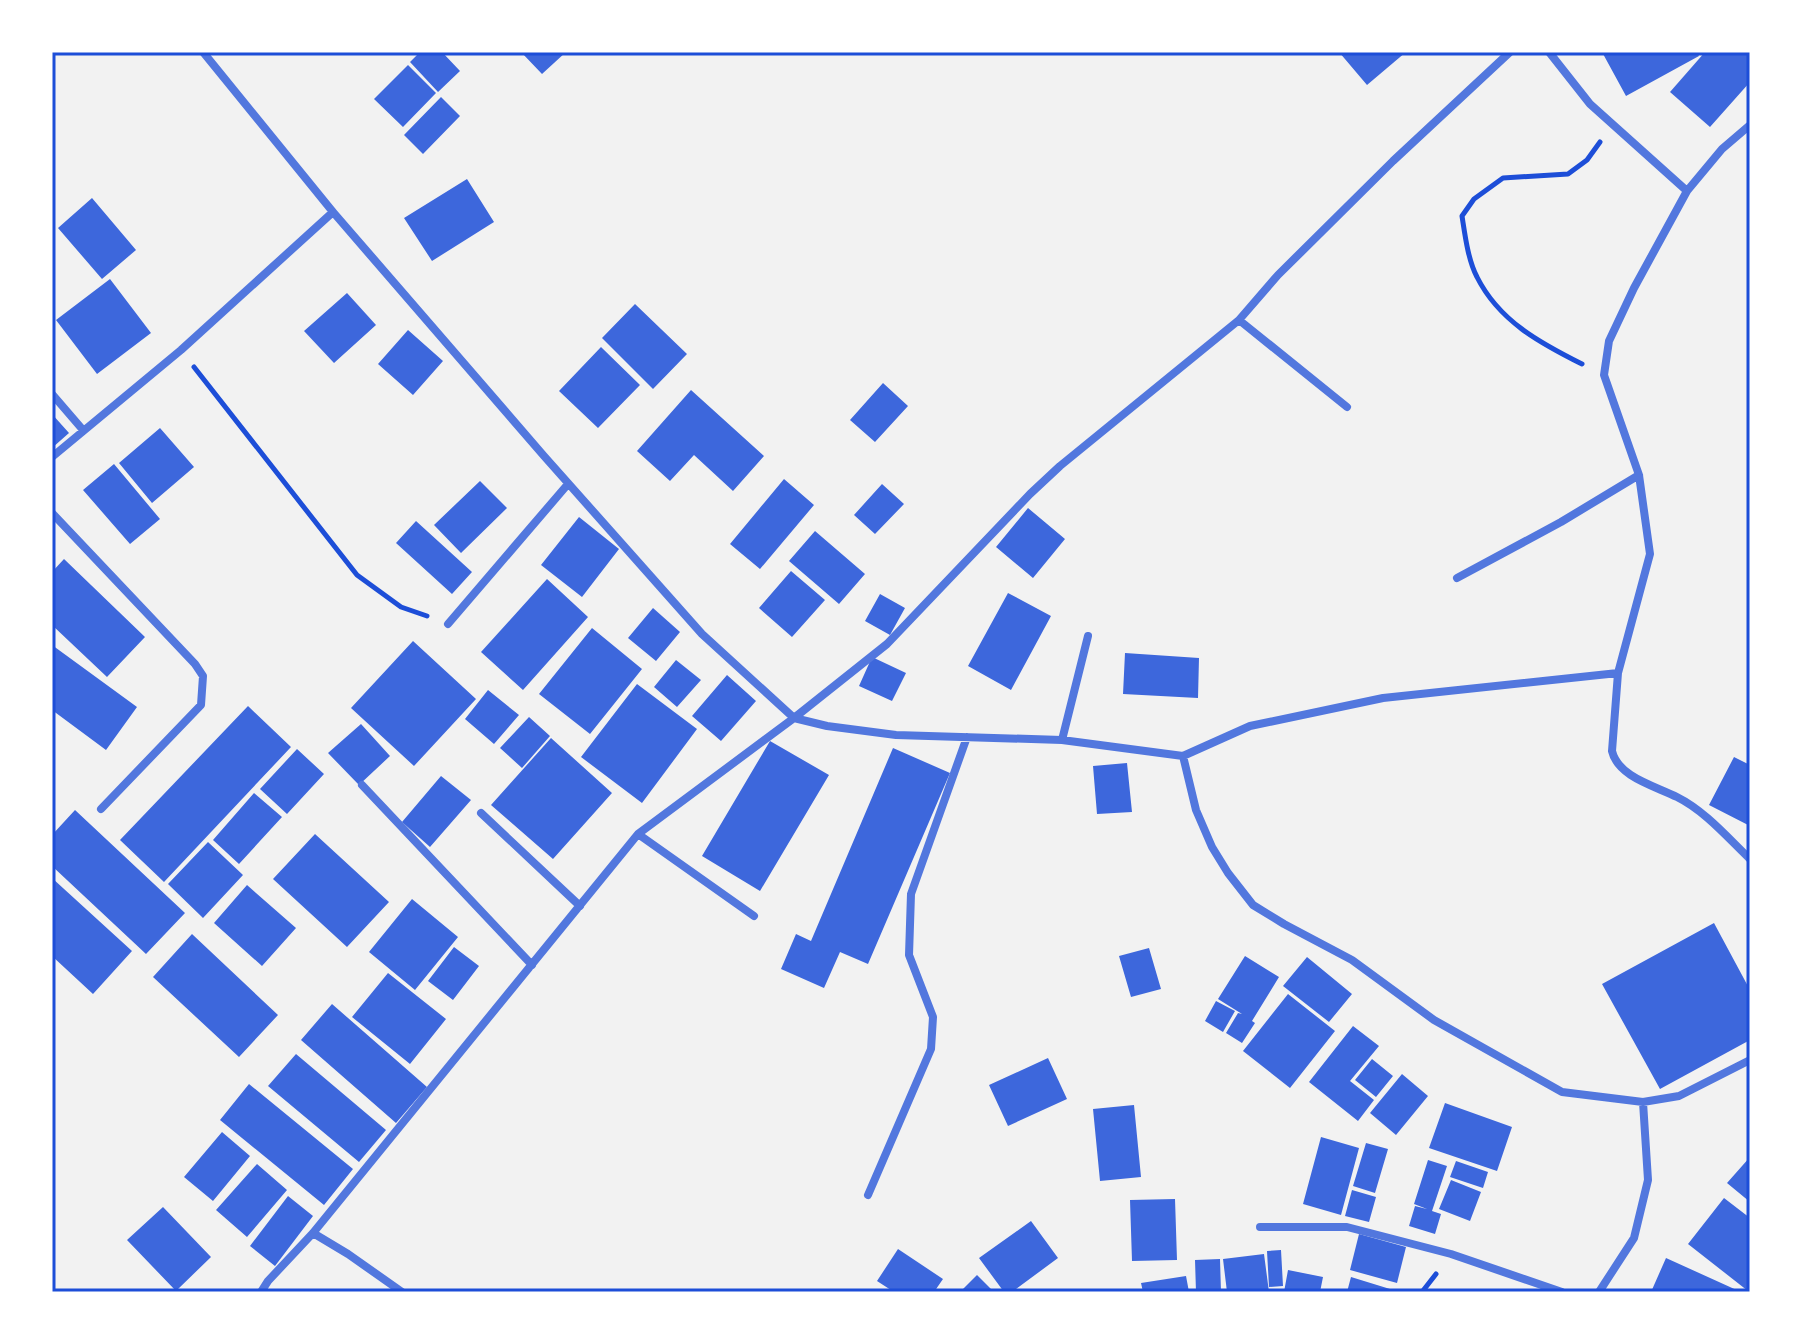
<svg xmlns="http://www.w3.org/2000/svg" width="1802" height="1344" viewBox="0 0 1802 1344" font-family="'Fira Sans',sans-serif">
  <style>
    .building { fill: #3d67dc }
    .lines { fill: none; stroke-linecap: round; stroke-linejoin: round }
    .path { stroke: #1d4ed8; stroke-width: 5 }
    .minor { stroke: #5277de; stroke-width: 8 }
    .neatline { fill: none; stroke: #1d4ed8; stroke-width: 3 }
  </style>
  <rect width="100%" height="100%" fill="#f2f2f2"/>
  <path class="building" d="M420,52H442L460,71L438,92L410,62Z
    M521,52H566L542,74Z
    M1339,52H1406L1367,85Z
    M1602,52H1697L1699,56L1626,96Z
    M1705,52H1748L1750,54V82L1710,127L1670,92Z
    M408,65L436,93L403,127L374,99Z
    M441,97L460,116L423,154L404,135Z
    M467,179L494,222L432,261L404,218Z
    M92,198L136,250L102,279L58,228Z
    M110,279L151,333L97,374L56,320Z
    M347,293L376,325L334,363L304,331Z
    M635,304L687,354L653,389L602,338Z
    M408,330L443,361L413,395L378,364Z
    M601,347L640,385L598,428L559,391Z
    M883,383L908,406L875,442L850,420Z
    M691,390L764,456L733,491L694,455L670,481L637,451Z
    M52,414L69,433L52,448Z
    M160,428L194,467L152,503L119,463Z
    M114,464L160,519L130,544L83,490Z
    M784,479L814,505L760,569L730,544Z
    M480,481L507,508L461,553L434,525Z
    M882,484L904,504L875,534L854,515Z
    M1028,508L1065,539L1033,578L996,547Z
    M579,517L619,549L582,597L541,565Z
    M416,521L472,572L452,594L396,543Z
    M815,531L865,574L839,604L789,561Z
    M64,559L145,637L107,677L52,625V572Z
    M791,571L825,600L792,637L759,608Z
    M547,579L588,617L523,690L481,652Z
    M1008,593L1051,616L1011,690L968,666Z
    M880,594L905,608L890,635L865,621Z
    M653,608L680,632L656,661L628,638Z
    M592,628L642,669L590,734L539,694Z
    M413,641L476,699L414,766L351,708Z
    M52,645L137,707L106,750L52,710Z
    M1125,653L1199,658L1198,698L1123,694Z
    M872,657L906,673L892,701L859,686Z
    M676,660L701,680L677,707L654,687Z
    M727,675L756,701L721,741L692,716Z
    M637,684L697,729L642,803L581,757Z
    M488,690L519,715L494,744L465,719Z
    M248,706L291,747L164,882L120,840Z
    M529,717L550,736L522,768L500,748Z
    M361,724L390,756L359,785L328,753Z
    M551,738L612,793L553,859L491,805Z
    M770,741L829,775L760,891L702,856Z
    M893,748L950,773L868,964L840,952L824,988L781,969L796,934L811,941Z
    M297,749L324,774L287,814L260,789Z
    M1734,757L1750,765V826L1709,805Z
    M1127,763L1132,812L1097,814L1093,766Z
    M441,776L471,800L430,847L402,822Z
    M254,793L282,817L239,864L213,840Z
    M75,810L185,913L146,954L52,866V835Z
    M315,834L389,902L347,947L273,879Z
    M208,842L243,875L203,918L168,884Z
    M52,878L132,951L93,994L52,956Z
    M247,885L296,928L262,966L214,923Z
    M412,899L458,937L415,990L369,952Z
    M1714,923L1750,990V1040L1660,1089L1602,984Z
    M192,934L278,1015L239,1057L153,977Z
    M454,947L479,966L453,1000L428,981Z
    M1149,948L1161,989L1131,997L1119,956Z
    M1245,956L1279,977L1252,1021L1255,1023L1242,1043L1226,1033L1238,1013L1242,1014L1218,999Z
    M1307,957L1352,994L1329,1022L1283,986Z
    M388,973L446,1019L410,1064L352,1017Z
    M1288,994L1335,1031L1290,1088L1243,1051Z
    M1216,1001L1235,1011L1223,1032L1205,1021Z
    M332,1004L427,1087L396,1123L301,1040Z
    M1353,1026L1379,1046L1350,1081L1374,1100L1358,1121L1309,1082Z
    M296,1054L386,1130L359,1162L268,1086Z
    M1048,1058L1067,1099L1008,1126L989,1085Z
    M1372,1059L1393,1076L1376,1097L1355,1080Z
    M1402,1074L1428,1096L1396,1135L1370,1113Z
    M249,1084L353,1169L324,1205L220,1120Z
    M1445,1103L1512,1127L1497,1171L1429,1148Z
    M1134,1105L1141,1177L1100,1181L1093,1109Z
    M222,1132L250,1156L213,1201L184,1177Z
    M1321,1137L1359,1148L1341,1215L1303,1204Z
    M1366,1143L1388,1149L1375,1193L1353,1186Z
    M1750,1157V1202L1727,1183Z
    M1428,1160L1447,1166L1432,1211L1441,1214L1435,1234L1409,1226L1415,1206L1427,1209L1414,1204Z
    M1456,1161L1488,1172L1483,1188L1450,1177Z
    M257,1164L287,1190L247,1237L216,1210Z
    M1451,1180L1481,1192L1470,1221L1439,1209Z
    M1352,1190L1376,1197L1369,1222L1345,1216Z
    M288,1196L313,1216L275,1266L250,1246Z
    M1724,1198L1750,1218V1288L1748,1291L1688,1244Z
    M1175,1199L1177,1260L1132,1261L1130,1200Z
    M163,1207L211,1257L176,1291L127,1240Z
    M1031,1221L1058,1258L1012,1292H1004L979,1258Z
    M1359,1234L1406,1247L1397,1283L1350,1270Z
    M898,1249L943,1279L934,1292H894L877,1281Z
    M1281,1250L1283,1286L1269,1287L1267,1251Z
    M1264,1254L1269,1292H1227L1223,1259Z
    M1666,1258L1741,1292H1651Z
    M1220,1259L1221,1292H1196L1195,1260Z
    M1288,1270L1323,1277L1320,1292H1284Z
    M977,1275L994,1292H960Z
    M1186,1276L1189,1292H1143L1141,1283Z
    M1351,1277L1390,1289L1389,1292H1347Z"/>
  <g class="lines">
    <path class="path" d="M1582,364C1540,343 1499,321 1477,277C1468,260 1465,235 1462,216L1474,199L1503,178L1568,174L1587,160L1600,142
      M194,367L357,575L401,607L427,616
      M1422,1292L1436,1274"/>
    <path class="minor" d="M203,52L333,212
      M1549,52L1590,104L1687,191
      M1750,125L1722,149L1687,191L1634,288L1609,341L1604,375L1639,475L1650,554L1618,673L1612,751C1618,777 1655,786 1677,797C1705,811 1727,837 1750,859
      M1239,320L1347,407
      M52,394L83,430
      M52,457L181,350L333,212L544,456L702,634L794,718L827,726L896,735L1062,740L1183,756L1196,810L1212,847L1228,873L1253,905L1284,924L1352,960L1434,1020L1562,1092L1643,1102L1679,1096L1750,1060
      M52,513L195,664L203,676L201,705L101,809
      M1457,578L1561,522L1639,475
      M448,624L568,484
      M1062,740L1088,636
      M1183,756L1250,726L1383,698L1618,673
      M362,785L532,965
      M481,813L580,906
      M638,834L754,916
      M868,1195L931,1049L933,1017L909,955L911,894L967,737
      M1260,1227H1347L1451,1254L1562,1292
      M313,1233L348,1254L402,1292
      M261,1292L268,1281L313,1233L638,834L794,718L887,644L1030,494L1060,466L1239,320L1278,275L1393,161L1510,52
      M1599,1292L1634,1238L1648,1180L1643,1102"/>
  </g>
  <rect width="1802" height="1344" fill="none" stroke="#ffffff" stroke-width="108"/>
  <rect x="54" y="54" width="1694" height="1236" class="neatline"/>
</svg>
